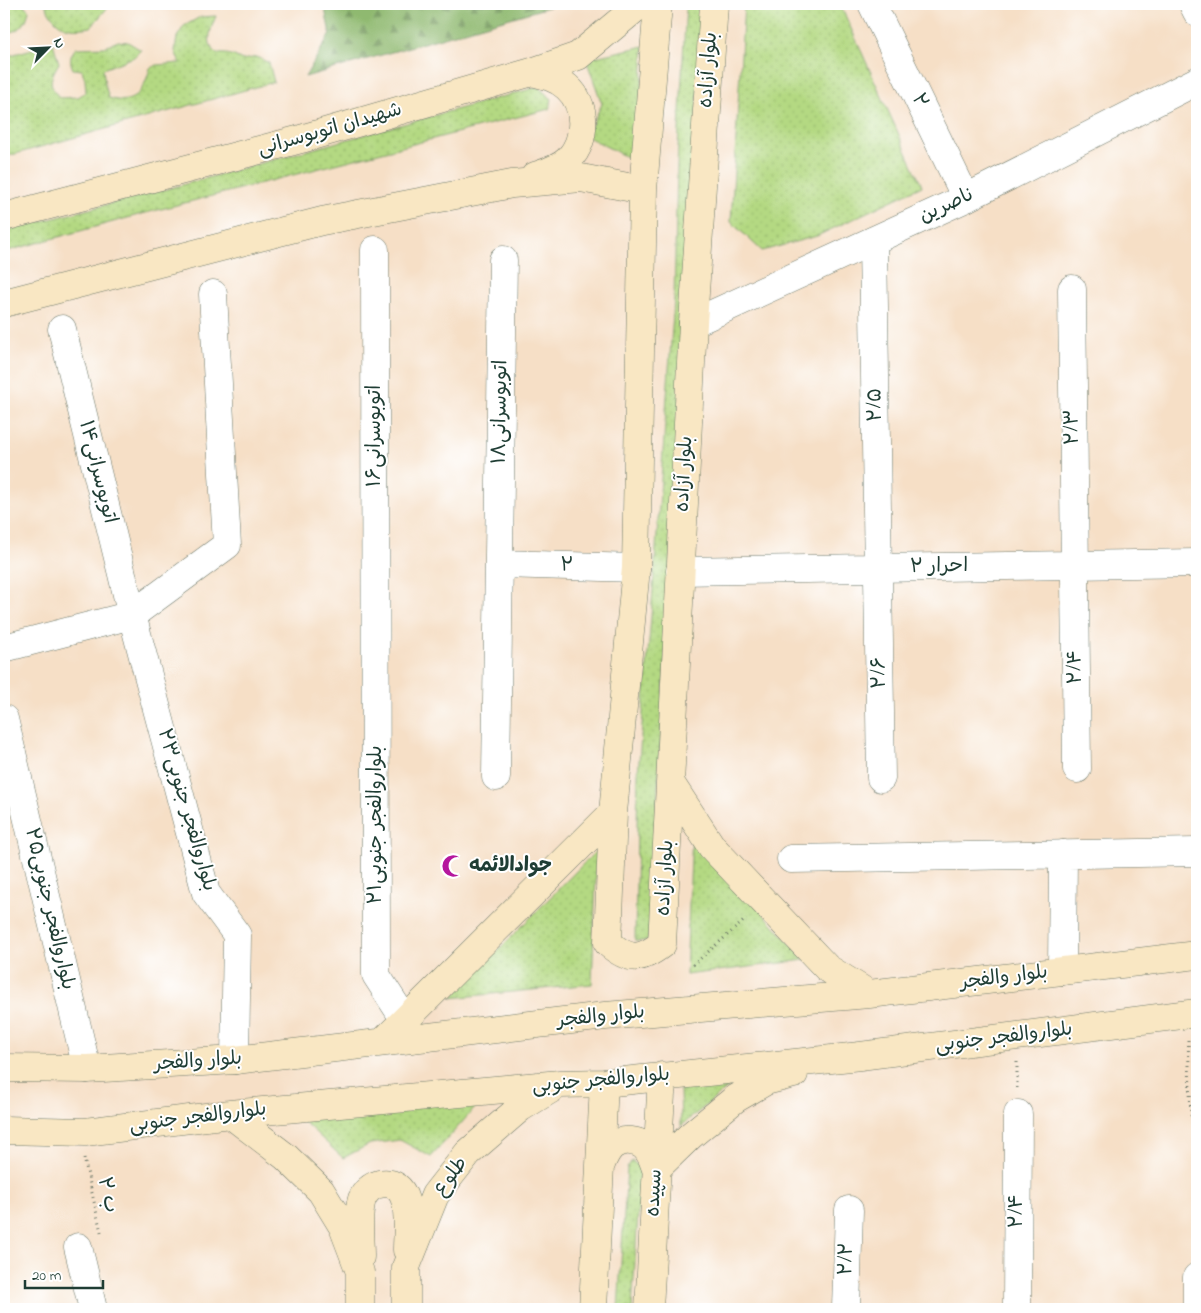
<svg xmlns="http://www.w3.org/2000/svg" width="1201" height="1313" viewBox="0 0 1201 1313" font-family="'Indie Flower','Playpen Sans Arabic',sans-serif">
  <style>
    .grass { fill: url(#grass-dots); stroke: #6a8b5b }
    .forest { fill: url(#forest-firs); stroke: #577b52 }
    .lines { fill: none; stroke-linecap: round; stroke-linejoin: round }
    .minor-casing { stroke: #6a7667; stroke-width: 29 }
    .tertiary-casing { stroke: #6a7667; stroke-width: 29 }
    .secondary-casing { stroke: #6a7667; stroke-width: 29 }
    .path { stroke: #6a7667; stroke-width: 3; stroke-dasharray: 1 4; stroke-linecap: butt }
    .minor { stroke: #fff; stroke-width: 28 }
    .tertiary { stroke: #fff; stroke-width: 28 }
    .secondary { stroke: #f9e7c3; stroke-width: 28 }
    .labels { text-anchor: middle; dominant-baseline: central; stroke-width: 4; stroke-linejoin: round; paint-order: stroke }
    .street-label { font-size: 20px; fill: #1f3d34; stroke: #fff }
    .poi-label { font-size: 20px; font-weight: bold; fill: #1f3d34; stroke: #fff; text-anchor: start }
  </style>
  <defs>
    <pattern id="grass-dots" width="8" height="8" patternUnits="userSpaceOnUse" patternTransform="scale(1.25)"><rect width="8" height="8" fill="#b4d982"/><path d="M2 2h.1M6 6h.1" fill="none" stroke="#9abb71" stroke-width="1.8" stroke-linecap="round"/></pattern>
    <pattern id="forest-firs" width="22" height="20" patternUnits="userSpaceOnUse" patternTransform="scale(1.25)"><rect width="22" height="20" fill="#8fb970"/><path d="M5 1l3.5 6h-7zM16 11l3.5 6h-7z" fill="#74985d"/></pattern>
  </defs>
  <rect width="100%" height="100%" fill="#fff"/>
  <filter id="ink" filterUnits="userSpaceOnUse"><feTurbulence type="fractalNoise" baseFrequency=".02" numOctaves="2"/><feDisplacementMap in="SourceGraphic" scale="10" xChannelSelector="R" yChannelSelector="G"/><feConvolveMatrix kernelMatrix="1 2 1 2 8 2 1 2 1" color-interpolation-filters="sRGB"/></filter>
  <filter id="wash" filterUnits="userSpaceOnUse"><feTurbulence type="fractalNoise" baseFrequency=".0096" numOctaves="4" result="noise"/><feDisplacementMap in="SourceGraphic" scale="20" xChannelSelector="R" yChannelSelector="G"/><feGaussianBlur stdDeviation="1.12" result="paint"/><feColorMatrix in="noise" values="0 0 0 0 0 0 0 0 0 0 0 0 0 0 0 0 0 1.4 0 .05"/><feComposite in="paint" operator="in"/></filter>
  <g filter="url(#wash)">
    <rect width="100%" height="100%" fill="#f6dfc6"/>
    <path class="grass" d="M4,4H23L29,10C26,26 20,31 4,33Z
      M45,4H109L110,5L91,27C67,31 56,28 45,4Z
      M686,4H703L649,941H635L638,773L651,617L674,300L677,166Z
      M744,4H840L922,186L817,236L762,251L731,222Z
      M216,16C211,28 204,45 217,54C227,53 234,55 242,60L257,57L269,63L274,82L8,156L4,143V57L53,43L59,63C50,78 47,85 60,98L78,97L86,92L85,80L82,70L73,69C69,60 70,55 76,48L104,47L118,41L128,42L141,50L134,57L103,69L105,85L109,98C135,107 144,90 150,68L157,65L180,63L175,51L177,37L184,26L200,17Z
      M644,46L638,163L586,136L602,104L586,59Z
      M538,87L552,99L549,109L142,214L4,252V231L160,191Z
      M692,834L805,960L686,975Z
      M597,850L592,984L451,998Z
      M747,1072L681,1126L680,1088Z
      M483,1099L431,1157L400,1140L370,1144L343,1158L301,1119Z
      M632,1161L640,1167V1181L632,1309H618L627,1168Z"/>
    <path class="forest" d="M324,4H559L305,77L330,34Z"/>
  </g>
  <g filter="url(#ink)">
    <g class="lines">
      <defs>
        <path id="minor" d="M872,4L966,198
          M1193,4L1197,12
          M873,241L881,778
          M375,250L376,975L405,1020
          M1072,289L1077,769
          M62,329L132,615L206,893L237,935L235,1060
          M499,564L636,568
          M680,571L1197,563
          M4,648L132,615L227,545L213,294
          M4,719L87,1069
          M496,777L503,260
          M791,859L1197,852
          M1062,971L1063,854
          M78,1247L93,1309
          M846,1309L849,1210
          M1017,1309L1018,1114
          M1197,1309V1277"/>
        <path id="tertiary" d="M693,323L966,198L1197,81"/>
        <path id="secondary" d="M658,4L643,190L636,568L613,813L608,943C629,961 640,961 662,944L693,323L714,4
          M532,72C545,75 557,78 567,87C587,105 587,139 569,159C561,168 547,172 535,176
          M4,217L301,139L532,72L578,56L632,11L636,4
          M4,303L322,221L512,184L581,178L643,190
          M671,784L712,847L827,968L869,994
          M383,1042L613,813
          M4,1068L87,1069L235,1060L605,1016L869,994L1197,955
          M230,1114L286,1157L321,1191L343,1227L360,1272V1309
          M4,1130L85,1132L230,1114L560,1084L604,1083L860,1056L1197,1013
          M600,1167C603,1159 606,1151 612,1146C622,1138 641,1139 648,1151C652,1156 654,1163 656,1169L690,1136L735,1099L766,1081L794,1074
          M360,1257C360,1240 357,1215 362,1199C365,1192 371,1186 379,1184C415,1177 407,1229 407,1250
          M406,1309V1267L435,1195L468,1153L520,1108L556,1086
          M593,1309L604,1083
          M649,1309L662,1076"/>
      </defs>
      <use href="#minor" class="minor-casing"/>
      <use href="#tertiary" class="tertiary-casing"/>
      <use href="#secondary" class="secondary-casing"/>
      <path class="path" d="M693,965L746,919
        M1188,1040L1191,1115H1197
        M1017,1062V1088
        M84,1158L101,1232"/>
      <use href="#minor" class="minor"/>
      <use href="#tertiary" class="tertiary"/>
      <use href="#secondary" class="secondary"/>
    </g>
  </g>
  <defs>
    <symbol id="mosque-bare" viewBox="-9 -9 18 18"><path d="M3.5-4.9A6 6 0 1 0 3.5 4.9A5 5 0 1 1 3.5-4.9Z" fill="#b5179e" stroke="#fff" stroke-width="2.5" paint-order="stroke"/></symbol>
  </defs>
  <g fill-rule="evenodd">
    <use href="#mosque-bare" x="437" y="850" width="32" height="32"/>
  </g>
  <g class="labels">
    <g class="street-label">
      <text transform="translate(709 70) rotate(-86)">بلوار آزاده</text>
      <text transform="translate(919 101) rotate(64)">۲</text>
      <text transform="translate(330 130) rotate(-16)">شهیدان اتوبوسرانی</text>
      <text transform="translate(947 206) rotate(-25)">ناصرین</text>
      <text transform="translate(876 405) rotate(-91)">۲/۵</text>
      <text transform="translate(501 412) rotate(-89)">اتوبوسرانی۱۸</text>
      <text transform="translate(1073 427) rotate(-91)">۲/۳</text>
      <text transform="translate(375 436) rotate(-90)">اتوبوسرانی۱۶</text>
      <text transform="translate(97 472) rotate(76)">اتوبوسرانی۱۴</text>
      <text transform="translate(685 474) rotate(-87)">بلوار آزاده</text>
      <text transform="translate(567 566) rotate(2)">۲</text>
      <text transform="translate(939 567) rotate(-1)">۲ احرار</text>
      <text transform="translate(1076 667) rotate(-91)">۲/۴</text>
      <text transform="translate(880 673) rotate(-91)">۲/۶</text>
      <text transform="translate(186 810) rotate(74)">بلواروالفجر جنوبی۲۳</text>
      <text transform="translate(376 825) rotate(-90)">بلواروالفجر جنوبی۲۱</text>
      <text transform="translate(666 878) rotate(-87)">بلوار آزاده</text>
      <text transform="translate(49 909) rotate(77)">بلواروالفجر جنوبی۲۵</text>
      <text transform="translate(1004 978) rotate(-7)">بلوار والفجر</text>
      <text transform="translate(601 1017) rotate(-6)">بلوار والفجر</text>
      <text transform="translate(1004 1038) rotate(-7)">بلواروالفجر جنوبی</text>
      <text transform="translate(198 1062) rotate(-4)">بلوار والفجر</text>
      <text transform="translate(601 1081) rotate(-5)">بلواروالفجر جنوبی</text>
      <text transform="translate(198 1118) rotate(-7)">بلواروالفجر جنوبی</text>
      <text transform="translate(451 1177) rotate(-53)">طلوع</text>
      <text transform="translate(655 1193) rotate(-87)">سپیده</text>
      <text transform="translate(107 1195) rotate(77)">۲ ب</text>
      <text transform="translate(1017 1211) rotate(-90)">۲/۴</text>
      <text transform="translate(847 1259) rotate(-88)">۲/۲</text>
    </g>
    <g class="poi-label">
      <text x="469" y="866">جوادالائمه</text>
    </g>
  </g>
  <rect width="1201" height="1313" fill="none" stroke="#fff" stroke-width="20"/>
  <g transform="translate(48 48) rotate(66)" stroke="#ffffff" stroke-width="4" paint-order="stroke">
  <path d="M0-4L9 19L0 12L-9 19Z" fill="#1f3d34"/>
  <text y="-8" font-size="14" font-weight="bold" text-anchor="middle" fill="#1f3d34">N</text>
  </g>
  <path d="M25 1280v8h78v-8" fill="none" stroke="#1f3d34" stroke-width="2.5"/>
  <text x="32" y="1280" font-size="15" fill="#1f3d34" stroke="#ffffff" stroke-width="4" paint-order="stroke">20 m</text>
</svg>
